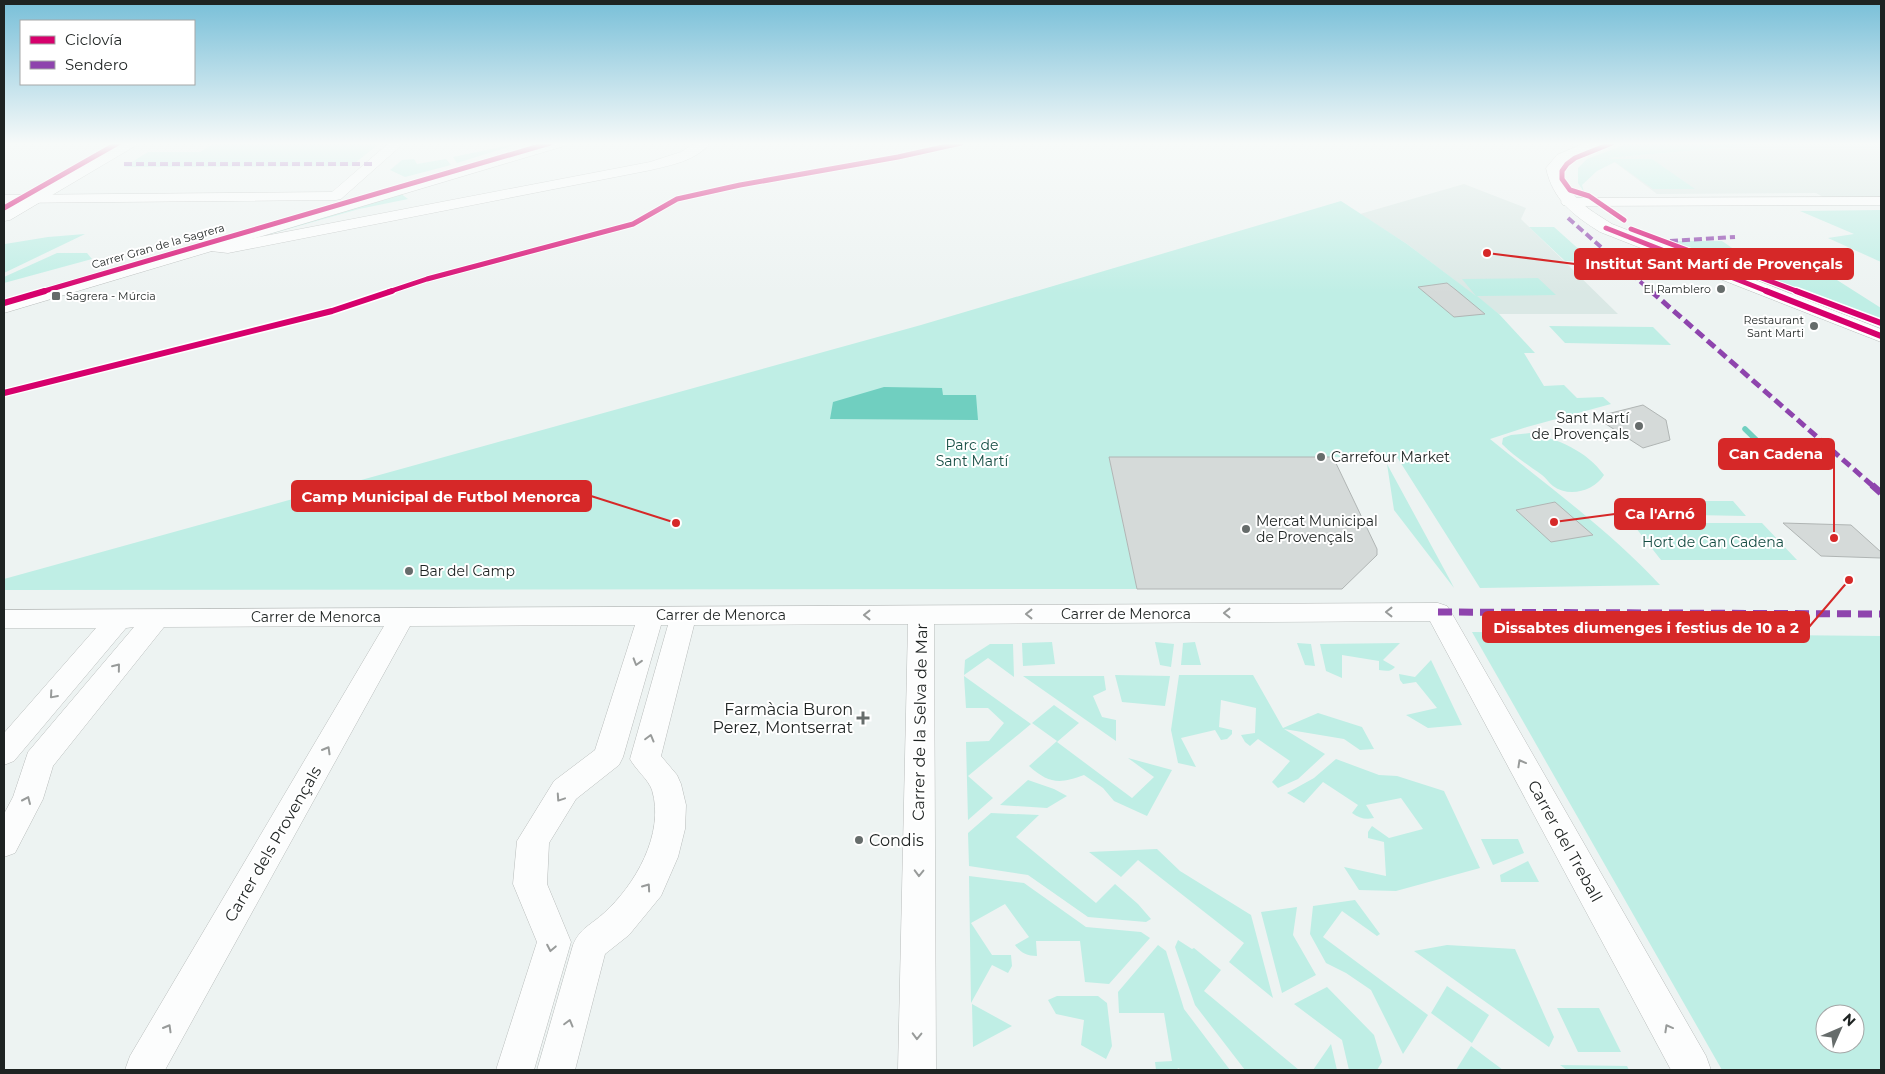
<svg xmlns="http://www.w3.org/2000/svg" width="1885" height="1074" viewBox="0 0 1885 1074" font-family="Montserrat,sans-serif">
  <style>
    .built { fill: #dae8e5 }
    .green { fill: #bfeee5; fill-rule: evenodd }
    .water { fill: #70cfc0 }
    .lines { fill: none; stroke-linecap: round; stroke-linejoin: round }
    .stream { stroke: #70cfc0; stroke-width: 5.5 }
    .building { fill: #d5dad9; stroke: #b0b5b4 }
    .minor-casing { stroke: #b9bdbc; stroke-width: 1 }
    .tertiary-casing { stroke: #b9bdbc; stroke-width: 1 }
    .secondary-casing { stroke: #b9bdbc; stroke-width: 1 }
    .minor { fill: #fcfdfd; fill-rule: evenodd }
    .tertiary { fill: #fcfdfd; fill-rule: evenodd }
    .secondary { fill: #fcfdfd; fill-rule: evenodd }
    .quiet-far2 { stroke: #8e44ad; stroke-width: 4; stroke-dasharray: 8 4; stroke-linecap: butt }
    .quiet-far1 { stroke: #8e44ad; stroke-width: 5; stroke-dasharray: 10 5; stroke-linecap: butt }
    .quiet { stroke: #8e44ad; stroke-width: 7; stroke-dasharray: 14 7; stroke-linecap: butt }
    .cycleway-far1-casing { stroke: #fff; stroke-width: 7 }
    .cycleway-casing { stroke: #fff; stroke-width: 9 }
    .cycleway-far1 { stroke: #d6006c; stroke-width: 5 }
    .cycleway { stroke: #d6006c; stroke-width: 6 }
    .oneway { stroke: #989b9a }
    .poi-dot { fill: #666c6b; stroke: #fff; stroke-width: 2 }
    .labels { text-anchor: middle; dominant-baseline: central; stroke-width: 4; stroke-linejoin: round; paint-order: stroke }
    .far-street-label { font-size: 11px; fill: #1e2322; stroke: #fff }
    .far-poi-label { font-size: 11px; fill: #1e2322; stroke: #fff; text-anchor: end }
    .poi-label { font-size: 14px; fill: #1e2322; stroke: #fff; text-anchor: start }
    .park-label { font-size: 14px; fill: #164d44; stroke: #fff }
    .street-label { font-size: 14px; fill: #1e2322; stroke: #fff }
    .near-poi-label { font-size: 16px; fill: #1e2322; stroke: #fff; text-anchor: end }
    .near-street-label { font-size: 16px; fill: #1e2322; stroke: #fff }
    .leader { fill: none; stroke: #d62828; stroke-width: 2 }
    .callout-dot { fill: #d62828; stroke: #fff; stroke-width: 2 }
    .callout { fill: #d62828; stroke: #d62828; stroke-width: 2 }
    .callout-label { font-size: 15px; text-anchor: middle; font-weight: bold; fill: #fff }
  </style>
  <rect width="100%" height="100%" fill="#edf3f2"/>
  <path class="built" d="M1746,143H1881V197H1823L1816,193L1657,194L1609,158L1751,145Z
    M1464,184L1526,208L1521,219L1618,314H1499L1407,244L1360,214Z"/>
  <path class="green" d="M214,143H265L263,145L275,143H380L351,166L124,167L148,152H200Z
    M519,143H521L457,163L453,157Z
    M1629,143H1746L1752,145L1609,158L1611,159H1652L1695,189H1653L1615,162L1597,171L1582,185L1584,192L1578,183V168L1587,159Z
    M414,159L417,164L446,159L451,165L405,177L390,170L402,160Z
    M400,193L408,199L359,209L267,235L264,234Z
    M1341,201L1407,244L1476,296L1462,279L1538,278L1556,295L1477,296L1499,314L1535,353H1524L1544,386L1564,385L1577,398L1603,397L1611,404L1527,427L1490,439C1548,486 1610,531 1660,585L1480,588L1397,457H1109L1137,589L4,590V579L921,325Z
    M1881,210V262L1828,238L1854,234L1800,211Z
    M1529,227H1554L1592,261H1565Z
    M85,234L4,273V246L5,244L48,237Z
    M1669,241H1722L1767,272L1826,273L1881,308V319Z
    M57,253H87L92,259L4,283V277Z
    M1549,326L1653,327L1671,345L1565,343Z
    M1530,433C1558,439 1587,451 1604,475C1594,491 1569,498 1553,486C1549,483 1546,478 1542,475C1527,464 1515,457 1502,444L1503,438L1511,435Z
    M1387,464L1450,580L1454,588L1394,510Z
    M1682,501H1733L1746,516L1694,515Z
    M1632,523H1762L1797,560H1661Z
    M1472,632L1881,636V1070H1722ZM1825,1014H1855V1044H1825Z
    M1052,642L1055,664L1023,666L1022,643Z
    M1155,642L1174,644L1171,667L1160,665Z
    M1195,642L1201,665H1181L1183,643Z
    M1297,643L1311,644L1315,666L1305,665Z
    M1400,643L1383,660L1395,667C1391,672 1386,671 1379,670V661L1342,655V678L1326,671L1320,644Z
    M990,644H1013L1014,677L988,658L964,675L965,660Z
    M1431,660L1462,725L1428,728L1406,715L1437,708L1416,682L1403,684L1400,680L1399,674L1415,677Z
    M1115,675L1170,676L1165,706L1122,702Z
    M1179,675H1253L1283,728L1318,713L1362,727L1374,749L1360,750L1344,739L1284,729L1325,754L1298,779L1278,788L1272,782L1290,761L1258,739L1250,746L1245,742L1241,735L1255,733L1256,708L1221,700L1219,727L1232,730V734L1227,739L1221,740L1215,730L1181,738L1196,767L1178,763L1171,730Z
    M964,676L1031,724L968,776L993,798L968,820L966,742L989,741L1004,723L988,708H966Z
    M1023,676H1104L1106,690L1093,696L1102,717L1116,720V741Z
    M1054,705L1079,723L1057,742L1132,798L1154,777L1128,758L1172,770L1147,816L1114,801L1103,788L1084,775C1060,784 1049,784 1029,766L1057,741L1032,723Z
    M1336,759L1379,775L1397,776L1444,791L1480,868L1396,891L1359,890L1344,867L1386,876L1384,842L1368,838V832L1372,826L1389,838L1423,829L1401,798L1366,805L1374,818C1365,820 1359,818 1352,813L1358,805L1323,782L1304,803L1287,793L1314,778Z
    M1028,780L1054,789L1067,796L1047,808L1000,805Z
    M991,813L1039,815L1016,837L1096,903L1115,884L1138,904L1151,919L1146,922L1088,917L1028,875L969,866L968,833Z
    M1481,839H1518L1524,853L1493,865Z
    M1157,849L1180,871L1251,915L1273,998L1229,962L1244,943L1138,860L1121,877L1089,852Z
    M1528,861L1539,882H1501L1500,875Z
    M969,876L1024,883L1086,927L1141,932L1150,938L1109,984L1085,982L1080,941H1036L1037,956C1027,956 1021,953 1015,945L1029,937L1005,904L971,923L992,955H1011L1012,966L1008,973L992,965L971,1003Z
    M1355,900L1380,934L1377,936L1342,911L1323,937L1428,1015L1403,1054L1371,990L1346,973L1326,963L1310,934L1313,906Z
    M1297,907L1293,935L1316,975L1282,993L1261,912Z
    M1178,940L1192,949L1194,948L1221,970L1204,991L1299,1070H1245L1195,1005L1175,947Z
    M1158,945L1166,951L1184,1009L1230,1070H1182L1178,1068L1177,1070H1156L1155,1062L1172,1061L1164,1013H1119L1118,992Z
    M1447,945L1515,949L1554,1037L1549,1047L1414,951Z
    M1447,986L1489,1015L1472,1043L1431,1013Z
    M1327,987L1374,1035L1382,1062L1377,1070H1349L1342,1040L1294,1004Z
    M1057,996H1098L1107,1003L1112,1046L1106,1059L1081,1045L1084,1020L1056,1014L1048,1000Z
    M972,1004L1012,1026L973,1047Z
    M1557,1008H1599L1621,1052H1578Z
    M1331,1044L1337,1070H1313Z
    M1471,1046L1503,1070H1456Z
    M1560,1065L1627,1066L1629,1070H1567Z"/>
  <path class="water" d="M884,387L942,388L943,395H976L978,420L830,419L833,402Z
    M1808,462L1815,468L1755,469L1749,463Z"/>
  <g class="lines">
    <path class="stream" d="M1745,429L1780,463"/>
  </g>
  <path class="building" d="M1447,283L1456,290L1485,314L1454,317L1418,287Z
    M1643,405L1666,420L1670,440L1643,448L1595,417Z
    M1109,457H1333L1377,549V555L1342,589H1137Z
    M1555,502L1593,535L1551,542L1516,510Z
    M1783,523L1851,525L1881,552V558L1821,556Z"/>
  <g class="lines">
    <defs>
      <path id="minor" d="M389,143H404L341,199L336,200L4,203V195L332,192Z
        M695,143H710C696,161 671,165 651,170L228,253L202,250L200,247L202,244L228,243L650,162L681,152Z
        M1881,197V205L1568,206L1563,205L1561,202L1563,199L1568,198Z
        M1438,603L1447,606L1451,612L1706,1056L1711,1070H1671L1430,621L934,624L936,1070H898L908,624L694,625L661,756L677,775L681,784L686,805L685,829L678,857L661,896L629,935L605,954L575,1070H537L573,945C580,928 591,925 604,913C635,885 665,834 652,790C648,779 636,770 630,759L668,625H661L623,757L619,765L576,799L549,843L547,884L571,942L534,1070H496L537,942L513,884L517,841L554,781L595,750L635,625L410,626L165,1070H125L130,1056L384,626L164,627L53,766L43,799L15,853L4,857V814L13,797L28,752L134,627L126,628L14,761L4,765V733L96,628H4V610Z"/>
      <path id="tertiary" d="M543,143H567L564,146L4,313V301Z
        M1585,143H1608L1605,146L1574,158L1562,168C1569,199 1587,208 1612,224L1881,329V342L1600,232C1573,215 1553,200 1546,168L1557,155Z"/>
      <path id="secondary" d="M119,143H138L135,146L10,220L4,221V209Z"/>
    </defs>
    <use href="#minor" class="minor-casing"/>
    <use href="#tertiary" class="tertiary-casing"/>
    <use href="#secondary" class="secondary-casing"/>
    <use href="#minor" class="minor"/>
    <use href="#tertiary" class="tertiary"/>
    <use href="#secondary" class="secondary"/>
    <path class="quiet-far2" d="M124,164H373
      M1568,218L1652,292
      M1670,241L1735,237
      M1772,278H1841"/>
    <path class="quiet-far1" d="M1651,291L1874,487"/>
    <path class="quiet" d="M1872,485L1881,493
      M1438,612L1881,614"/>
    <defs>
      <path id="cycleway-far1" d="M1612,143L1575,158L1567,164L1562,171V179L1570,190L1589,196L1624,220
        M4,208L118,143
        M1606,228L1769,292
        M1631,229L1799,292
        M41,292L550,143
        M388,292L427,279L633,224L677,199L740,185L898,157L961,143"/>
      <path id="cycleway" d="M1766,291L1881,336
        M1796,291L1881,323
        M4,303L45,291
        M4,393L332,311L392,291"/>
    </defs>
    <use href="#cycleway-far1" class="cycleway-far1-casing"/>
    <use href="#cycleway" class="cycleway-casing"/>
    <use href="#cycleway-far1" class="cycleway-far1"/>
    <use href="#cycleway" class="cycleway"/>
  </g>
  <defs><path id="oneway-chevron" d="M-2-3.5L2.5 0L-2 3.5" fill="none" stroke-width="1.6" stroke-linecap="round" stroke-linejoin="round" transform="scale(1.25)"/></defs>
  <g class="oneway">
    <use href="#oneway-chevron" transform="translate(1389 612) rotate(180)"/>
    <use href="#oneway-chevron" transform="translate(1227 613) rotate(180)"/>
    <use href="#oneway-chevron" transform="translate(1029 614) rotate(180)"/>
    <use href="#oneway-chevron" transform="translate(867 615) rotate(180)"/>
    <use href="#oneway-chevron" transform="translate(637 662) rotate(107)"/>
    <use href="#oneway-chevron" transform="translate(117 667) rotate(-51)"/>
    <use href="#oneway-chevron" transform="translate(53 695) rotate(131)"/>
    <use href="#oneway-chevron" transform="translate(650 738) rotate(-75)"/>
    <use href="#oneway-chevron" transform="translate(327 750) rotate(-60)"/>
    <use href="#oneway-chevron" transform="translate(1521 763) rotate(-119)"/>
    <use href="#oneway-chevron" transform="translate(560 798) rotate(124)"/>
    <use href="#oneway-chevron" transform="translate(27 800) rotate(-66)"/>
    <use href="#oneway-chevron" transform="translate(919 873) rotate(91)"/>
    <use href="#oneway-chevron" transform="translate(647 887) rotate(-55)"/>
    <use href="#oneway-chevron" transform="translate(551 948) rotate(101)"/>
    <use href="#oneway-chevron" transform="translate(569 1023) rotate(-75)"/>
    <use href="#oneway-chevron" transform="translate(168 1028) rotate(-60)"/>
    <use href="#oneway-chevron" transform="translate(1668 1028) rotate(-119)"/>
    <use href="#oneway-chevron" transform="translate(917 1036) rotate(91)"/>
  </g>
  <linearGradient id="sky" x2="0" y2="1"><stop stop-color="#78bfd8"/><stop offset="0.49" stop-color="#f7faf9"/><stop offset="1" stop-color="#f7faf9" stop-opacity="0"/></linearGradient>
  <rect width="1885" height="293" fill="url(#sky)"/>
  <g class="poi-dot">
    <circle cx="1721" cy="289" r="5"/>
    <rect x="51" y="291" width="10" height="10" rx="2.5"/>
    <circle cx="1814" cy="326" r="5"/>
    <circle cx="1639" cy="426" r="5"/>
    <circle cx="1321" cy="457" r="5"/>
    <circle cx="1246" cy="529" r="5"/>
    <circle cx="409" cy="571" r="5"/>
    <path d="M860.5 710.5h5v5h5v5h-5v5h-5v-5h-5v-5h5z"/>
    <circle cx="859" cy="840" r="5"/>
  </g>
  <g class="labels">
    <g class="far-street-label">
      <text transform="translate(158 246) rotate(-16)">Carrer Gran de la Sagrera</text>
    </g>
    <g class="far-poi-label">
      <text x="1711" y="289">El Ramblero</text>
      <text x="66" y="296" text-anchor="start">Sagrera - Múrcia</text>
      <text x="1804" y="320">Restaurant<tspan x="1804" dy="13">Sant Marti</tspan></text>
    </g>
    <g class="poi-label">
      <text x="1629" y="418" text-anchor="end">Sant Martí<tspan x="1629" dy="16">de Provençals</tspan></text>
      <text x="1331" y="457">Carrefour Market</text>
      <text x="1256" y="521">Mercat Municipal<tspan x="1256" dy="16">de Provençals</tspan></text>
      <text x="419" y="571">Bar del Camp</text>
    </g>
    <g class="park-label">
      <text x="972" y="445">Parc de<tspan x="972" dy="16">Sant Martí</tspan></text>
      <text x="1713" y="542">Hort de Can Cadena</text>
    </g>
    <g class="street-label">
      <text x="1126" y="614">Carrer de Menorca</text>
      <text x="721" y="615">Carrer de Menorca</text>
      <text x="316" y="617">Carrer de Menorca</text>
    </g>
    <g class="near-poi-label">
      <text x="853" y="709">Farmàcia Buron<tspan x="853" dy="18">Perez, Montserrat</tspan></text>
      <text x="869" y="840" text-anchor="start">Condis</text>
    </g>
    <g class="near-street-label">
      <text transform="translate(920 722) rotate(-89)">Carrer de la Selva de Mar</text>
      <text transform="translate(1565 841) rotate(61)">Carrer del Treball</text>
      <text transform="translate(273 844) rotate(-60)">Carrer dels Provençals</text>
    </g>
  </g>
  <path class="leader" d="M1487 253L1575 264M1834 538L1834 454M676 523L591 496M1554 522L1615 514M1849 580L1809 627"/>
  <g class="callout-dot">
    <circle cx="1487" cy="253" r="5"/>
    <circle cx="1834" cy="538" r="5"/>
    <circle cx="676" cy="523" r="5"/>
    <circle cx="1554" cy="522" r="5"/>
    <circle cx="1849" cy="580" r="5"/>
  </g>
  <g class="callout">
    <rect x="1575" y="249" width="278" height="30" rx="5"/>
    <rect x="1719" y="439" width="115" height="30" rx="5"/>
    <rect x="292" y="481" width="299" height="30" rx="5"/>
    <rect x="1615" y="499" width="90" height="30" rx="5"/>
    <rect x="1483" y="612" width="326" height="30" rx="5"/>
  </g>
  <g class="callout-label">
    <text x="1714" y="269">Institut Sant Martí de Provençals</text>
    <text x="1776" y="459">Can Cadena</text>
    <text x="441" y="502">Camp Municipal de Futbol Menorca</text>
    <text x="1660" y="519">Ca l'Arnó</text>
    <text x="1646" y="633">Dissabtes diumenges i festius de 10 a 2</text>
  </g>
  <rect width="1885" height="1074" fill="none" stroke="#1e2322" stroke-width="10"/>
  <rect x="20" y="20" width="175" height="65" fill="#ffffff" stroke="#a5a7a7"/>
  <rect x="30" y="36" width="25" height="8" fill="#d6006c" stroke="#a5a7a7"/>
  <text x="65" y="45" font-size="15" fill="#1e2322">Ciclovía</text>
  <rect x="30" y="61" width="25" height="8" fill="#8e44ad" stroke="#a5a7a7"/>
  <text x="65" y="70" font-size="15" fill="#1e2322">Sendero</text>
  <g transform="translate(1840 1029) rotate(45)"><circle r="24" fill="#ffffff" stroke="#a5a7a7"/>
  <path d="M0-4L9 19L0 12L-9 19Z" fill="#666c6b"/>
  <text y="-8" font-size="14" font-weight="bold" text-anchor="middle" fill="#1e2322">N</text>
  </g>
</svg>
